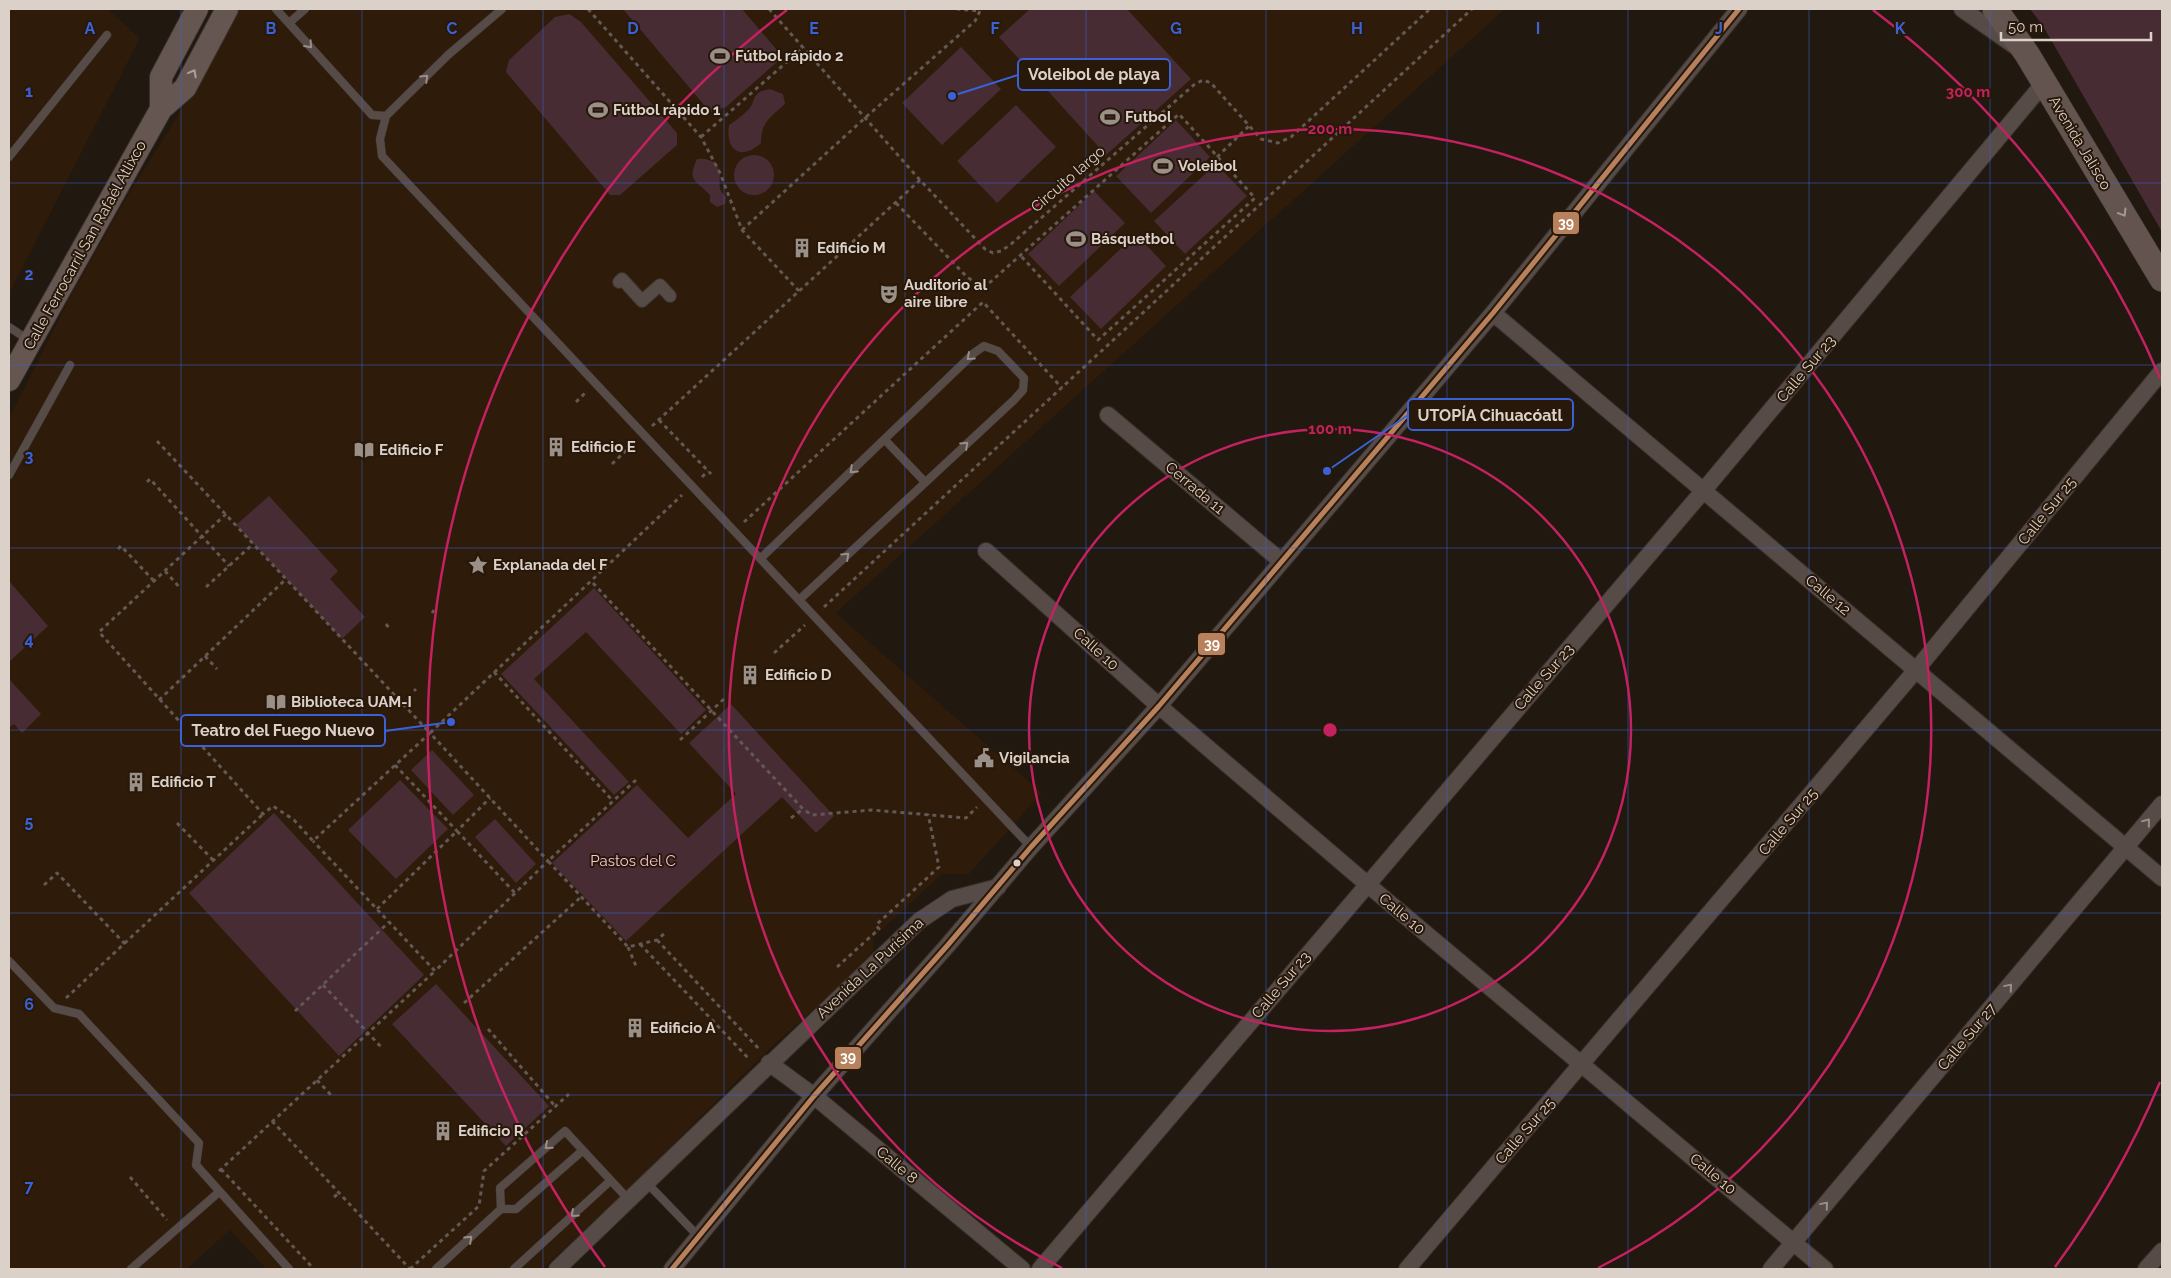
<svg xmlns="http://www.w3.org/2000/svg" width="2171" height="1278" viewBox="0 0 2171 1278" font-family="Raleway,sans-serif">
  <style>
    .built { fill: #2e1b09 }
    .green { fill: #482c34 }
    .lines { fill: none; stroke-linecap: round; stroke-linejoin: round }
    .service-casing { stroke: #39322c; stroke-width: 9 }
    .pedestrian-casing { stroke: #39322c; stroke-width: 14 }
    .minor-casing { stroke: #39322c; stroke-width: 18 }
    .secondary-casing { stroke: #39322c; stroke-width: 24 }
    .primary-casing { stroke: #39322c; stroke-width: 26 }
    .path { stroke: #625854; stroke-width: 3; stroke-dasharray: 4 4; stroke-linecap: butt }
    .service { stroke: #574b48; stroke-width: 8 }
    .pedestrian { stroke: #574b48; stroke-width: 12 }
    .minor { stroke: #574b48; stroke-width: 16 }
    .secondary { stroke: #655652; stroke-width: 22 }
    .primary { stroke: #635450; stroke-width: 25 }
    .bus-1-casing { stroke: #27180a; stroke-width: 9 }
    .bus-1 { stroke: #b6815c; stroke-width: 5 }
    .oneway { stroke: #9a8e88 }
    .oneway2 { stroke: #aca099 }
    .oneway3 { stroke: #a69993 }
    .grid { fill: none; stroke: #3a62d6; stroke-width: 1; stroke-opacity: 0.55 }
    .ring { fill: none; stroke: #c32160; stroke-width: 2.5 }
    .bus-dot { fill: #dcd1c9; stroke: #27180a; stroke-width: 2 }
    .labels { text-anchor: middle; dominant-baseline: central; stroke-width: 4; stroke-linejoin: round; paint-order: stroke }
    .poi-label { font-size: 15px; font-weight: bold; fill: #dcd1c9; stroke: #27180a; text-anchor: start }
    .street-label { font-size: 15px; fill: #dcd1c9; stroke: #27180a }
    .park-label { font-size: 15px; fill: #fac2d4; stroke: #27180a }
    .grid-label { font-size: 16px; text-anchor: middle; font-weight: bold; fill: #3a62d6; stroke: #27180a; stroke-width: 4; stroke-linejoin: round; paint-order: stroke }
    .centre { fill: #c32160; stroke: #27180a; stroke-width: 2.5 }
    .ring-label { font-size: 15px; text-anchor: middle; font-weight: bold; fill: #c32160; stroke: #27180a; stroke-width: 4; stroke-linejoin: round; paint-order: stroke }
    .leader { fill: none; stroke: #3a62d6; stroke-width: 2 }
    .callout-dot { fill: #3a62d6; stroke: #27180a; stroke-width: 2 }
    .callout { fill: #27180a; stroke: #3a62d6; stroke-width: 2 }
    .callout-label { font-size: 16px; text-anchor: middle; font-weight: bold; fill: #dcd1c9 }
    .line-badge { stroke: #27180a; stroke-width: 2 }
    .badge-label { font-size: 14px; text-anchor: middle; font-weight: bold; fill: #fff }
  </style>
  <rect width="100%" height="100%" fill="#211810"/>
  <path class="built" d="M9,9H108L140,38L9,294Z
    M237,9H1505L836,613L1042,793L969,874H942L873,938V955L764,1054L623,1194L542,1269H266L230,1230L187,1269H9V418L68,301L129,193L175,120Z"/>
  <path class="green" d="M623,9H742L777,50V62L726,107L710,112Z
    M1030,9H1127L1191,79L1106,155L999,37Z
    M2030,9H2162V232L2043,26Z
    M569,14L581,22L677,133V145L620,195H610L506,72L509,60L555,17Z
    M961,47L1001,89L942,145L902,103Z
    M770,89L783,94L785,104C771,117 761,121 761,143C741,161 725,151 729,125C736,120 742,116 748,110C757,101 750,92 770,89Z
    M1016,105L1056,147L997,203L957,161Z
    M1176,120L1210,157L1151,213L1116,176Z
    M734 175a20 20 0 1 1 40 0a20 20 0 1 1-40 0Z
    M697,159H705L715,162C717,166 720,170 720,174C720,185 717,189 726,197L725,204L717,207L710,202V195C695,180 687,181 697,159Z
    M1216,164L1247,196L1185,254L1154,221Z
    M1094,191L1125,223L1059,286L1028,254Z
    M1136,234L1166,266L1101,329L1070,297Z
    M269,496L338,571L330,579L365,617L342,639L236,525Z
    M9,581L48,626L9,662Z
    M594,588L706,710L681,734L586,632L534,679L629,782L614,795L501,674Z
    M9,679L41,714L22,733L14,724L9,728Z
    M731,704L834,816L816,833L782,797L626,941L552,863L637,785L688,838L736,794L689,743Z
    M432,750L474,795L453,815L411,770Z
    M400,780L448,829L396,879L348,830Z
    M274,813L424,975L339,1056L189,893Z
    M495,819L536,864L516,883L475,837Z
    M436,984L549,1106L506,1146L392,1024Z"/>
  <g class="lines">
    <defs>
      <path id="service" d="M276,9L372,115L386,116L448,55L502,9
        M289,23L305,9
        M386,116L380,139L382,156L1031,847
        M9,157L107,35
        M9,327L30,341
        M885,440L925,482
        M9,475L70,365
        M761,558L974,353L984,346L998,351L1024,378L1023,390L1014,400L799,600
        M9,961L54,1008L79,1014L199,1143L196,1165L289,1269
        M647,1183L699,1237
        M501,1209L500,1188L565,1131L629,1200
        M131,1269L219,1192
        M436,1269L501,1209H516L582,1151
        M514,1269L610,1181"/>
      <path id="pedestrian" d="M619,282L622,279L642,301L660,285L670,296"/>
      <path id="minor" d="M1962,9L2015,46
        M1493,313L2162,878
        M1108,415L1281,561
        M986,551L1159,706L1367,884L1825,1269
        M769,1063L814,1096L1022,1269
        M557,1269L919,921L952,899L998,887
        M672,1269L814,1096L947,946L1031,847L1159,706L1493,313L1739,9
        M1040,1269L1704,490L2044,83
        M1407,1269L1916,670L2162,371
        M1771,1269L2162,804
        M2146,1269L2162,1251"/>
      <path id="secondary" d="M161,109V77L197,9
        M9,380L161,109L185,88L227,9"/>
      <path id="primary" d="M1995,9L2027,54L2162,279"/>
    </defs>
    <use href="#service" class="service-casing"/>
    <use href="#pedestrian" class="pedestrian-casing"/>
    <use href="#minor" class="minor-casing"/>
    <use href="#secondary" class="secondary-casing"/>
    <use href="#primary" class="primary-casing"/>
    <path class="path" d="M588,9L701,137L720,173L742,230L799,291
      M769,9L920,180L985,249L993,253L1001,251L1010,245L1195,84L1203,80L1211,83L1261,139L1278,143L1291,137L1430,9
      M701,137L804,47
      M1217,157L1249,126
      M896,203L967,277L979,285H987L1179,114L1255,198L1098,340L1021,256
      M742,230L866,117L975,21L980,11L957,9
      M576,402L586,392
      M659,420L711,474
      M652,426L920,180
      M157,441L430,733L682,495
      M612,464L635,442
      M702,477L708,471
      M147,482L150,479L229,566
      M226,514L99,632L263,814L273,806L294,820L313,841L430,733L548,861L435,971L313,841
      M744,522L983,302L1062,388
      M118,549L121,546L154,581
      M165,571L181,589
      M593,583L803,809L812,815L872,810L966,818L977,807
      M206,587L253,544
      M824,607L1472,9
      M432,613L434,610
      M386,624L389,628
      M774,653L805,625
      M205,656L217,669
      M494,672L613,801
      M414,689L416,691
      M159,700L286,579
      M680,740L726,697
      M395,765L457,831L490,798
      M636,780L548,861L628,947L657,940L665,933
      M791,818L803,809
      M177,823L213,860
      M44,885L57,873L125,944
      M377,909L457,831L515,893
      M657,940L759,1049
      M640,944L750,1060
      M628,947L636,966
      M837,967L879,929L876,925L939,867L928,814
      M323,985L382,1048
      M66,998L263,814
      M464,1003L581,897
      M295,1011L389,922
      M488,1029L555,1106
      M317,1080L331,1095
      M272,1121L410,1269
      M221,1169L314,1269
      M219,1171L435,971
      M130,1177L167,1220
      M334,1197L339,1193
      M410,1269L479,1206L484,1171L569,1094"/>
    <use href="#service" class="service"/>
    <use href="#pedestrian" class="pedestrian"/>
    <use href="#minor" class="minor"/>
    <use href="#secondary" class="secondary"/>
    <use href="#primary" class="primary"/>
    <defs>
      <path id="bus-1" d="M672,1269L814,1096L947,946L1031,847L1159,706L1493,313L1739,9"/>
    </defs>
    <use href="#bus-1" class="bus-1-casing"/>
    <use href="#bus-1" class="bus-1"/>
  </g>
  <defs><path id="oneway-chevron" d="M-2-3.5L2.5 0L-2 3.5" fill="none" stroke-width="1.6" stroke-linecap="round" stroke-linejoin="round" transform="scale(1.25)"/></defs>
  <g class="oneway">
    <use href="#oneway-chevron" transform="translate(309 45) rotate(48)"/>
    <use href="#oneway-chevron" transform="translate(425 78) rotate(-44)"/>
    <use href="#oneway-chevron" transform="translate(970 357) rotate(138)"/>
    <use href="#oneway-chevron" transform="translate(965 445) rotate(-43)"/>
    <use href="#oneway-chevron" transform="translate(853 470) rotate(136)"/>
    <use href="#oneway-chevron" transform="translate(846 556) rotate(-43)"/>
    <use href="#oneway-chevron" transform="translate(2147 822) rotate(-51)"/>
    <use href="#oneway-chevron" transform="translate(2009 987) rotate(-50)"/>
    <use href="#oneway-chevron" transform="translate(548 1146) rotate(139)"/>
    <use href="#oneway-chevron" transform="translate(1825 1205) rotate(-50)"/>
    <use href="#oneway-chevron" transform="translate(574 1214) rotate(138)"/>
    <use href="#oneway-chevron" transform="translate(469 1239) rotate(-43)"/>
  </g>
  <use class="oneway2" href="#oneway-chevron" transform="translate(193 73) rotate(-62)"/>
  <use class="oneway3" href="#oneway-chevron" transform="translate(2123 213) rotate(59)"/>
  <path class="grid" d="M181,9V1269M362,9V1269M543,9V1269M724,9V1269M905,9V1269M1086,9V1269M1266,9V1269M1447,9V1269M1628,9V1269M1809,9V1269M1990,9V1269M9,183H2162M9,365H2162M9,548H2162M9,730H2162M9,913H2162M9,1095H2162"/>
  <g class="ring">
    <circle cx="1330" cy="730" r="301"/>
    <path d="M1062 1268A601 601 0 1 1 1598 1268"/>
    <path d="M2160 1082A902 902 0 0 1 2055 1267M605 1267A902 902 0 0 1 787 10M1873 10A902 902 0 0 1 2160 378"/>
  </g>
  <defs>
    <symbol id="stadium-bare" viewBox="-9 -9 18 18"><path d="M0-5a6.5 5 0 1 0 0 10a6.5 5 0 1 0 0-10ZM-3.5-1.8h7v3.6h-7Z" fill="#9b9088" stroke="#27180a" stroke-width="2.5" paint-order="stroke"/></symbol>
    <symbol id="building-bare" viewBox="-9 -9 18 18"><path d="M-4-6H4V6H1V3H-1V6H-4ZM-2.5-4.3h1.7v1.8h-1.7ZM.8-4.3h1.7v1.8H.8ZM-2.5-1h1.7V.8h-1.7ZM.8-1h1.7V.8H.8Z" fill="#9b9088" stroke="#27180a" stroke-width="2.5" paint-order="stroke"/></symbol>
    <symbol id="theatre-bare" viewBox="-9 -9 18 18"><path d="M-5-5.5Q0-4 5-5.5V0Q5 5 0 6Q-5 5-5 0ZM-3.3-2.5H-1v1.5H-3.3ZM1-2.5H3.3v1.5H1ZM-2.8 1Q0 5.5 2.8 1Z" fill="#9b9088" stroke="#27180a" stroke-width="2.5" paint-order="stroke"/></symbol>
    <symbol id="library-bare" viewBox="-9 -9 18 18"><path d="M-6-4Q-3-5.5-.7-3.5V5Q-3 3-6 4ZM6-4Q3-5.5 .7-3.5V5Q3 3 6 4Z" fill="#9b9088" stroke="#27180a" stroke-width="2.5" paint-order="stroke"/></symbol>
    <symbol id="sight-bare" viewBox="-9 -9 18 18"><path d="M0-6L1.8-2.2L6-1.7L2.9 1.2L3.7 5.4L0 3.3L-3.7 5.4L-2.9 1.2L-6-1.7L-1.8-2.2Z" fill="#9b9088" stroke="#27180a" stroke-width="2.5" paint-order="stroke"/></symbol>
    <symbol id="civic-bare" viewBox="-9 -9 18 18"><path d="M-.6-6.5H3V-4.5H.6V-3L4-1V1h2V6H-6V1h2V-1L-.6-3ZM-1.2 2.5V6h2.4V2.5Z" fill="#9b9088" stroke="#27180a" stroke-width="2.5" paint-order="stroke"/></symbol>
  </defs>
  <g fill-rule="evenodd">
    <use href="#stadium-bare" x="706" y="42" width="28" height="28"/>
    <use href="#stadium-bare" x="584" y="96" width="28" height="28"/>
    <use href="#stadium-bare" x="1096" y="103" width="28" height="28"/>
    <use href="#stadium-bare" x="1149" y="152" width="28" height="28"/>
    <use href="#stadium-bare" x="1062" y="225" width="28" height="28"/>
    <use href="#building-bare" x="788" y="234" width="28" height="28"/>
    <use href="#theatre-bare" x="875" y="280" width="28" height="28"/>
    <use href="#building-bare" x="542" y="433" width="28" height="28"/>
    <use href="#library-bare" x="350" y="436" width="28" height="28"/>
    <use href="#sight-bare" x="464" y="551" width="28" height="28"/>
    <use href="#building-bare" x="736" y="661" width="28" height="28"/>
    <use href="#library-bare" x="262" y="688" width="28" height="28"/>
    <use href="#civic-bare" x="970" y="744" width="28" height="28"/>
    <use href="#building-bare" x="122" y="768" width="28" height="28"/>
    <use href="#building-bare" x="621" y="1014" width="28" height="28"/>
    <use href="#building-bare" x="429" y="1117" width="28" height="28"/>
  </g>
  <circle class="bus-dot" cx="1017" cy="863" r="4.5"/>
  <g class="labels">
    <g class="poi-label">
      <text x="735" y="56">Fútbol rápido 2</text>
      <text x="613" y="110">Fútbol rápido 1</text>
      <text x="1125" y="117">Futbol</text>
      <text x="1178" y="166">Voleibol</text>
      <text x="1091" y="239">Básquetbol</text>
      <text x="817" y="248">Edificio M</text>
      <text x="904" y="285">Auditorio al<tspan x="904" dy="17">aire libre</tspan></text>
      <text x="571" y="447">Edificio E</text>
      <text x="379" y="450">Edificio F</text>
      <text x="493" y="565">Explanada del F</text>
      <text x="765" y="675">Edificio D</text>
      <text x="291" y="702">Biblioteca UAM-I</text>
      <text x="999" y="758">Vigilancia</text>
      <text x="151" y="782">Edificio T</text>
      <text x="650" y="1028">Edificio A</text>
      <text x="458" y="1131">Edificio R</text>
    </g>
    <g class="street-label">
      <text transform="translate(2080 143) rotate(59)">Avenida Jalisco</text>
      <text transform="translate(1068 179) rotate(-41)">Circuito largo</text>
      <text transform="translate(85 245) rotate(-61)">Calle Ferrocarril San Rafaél Atlixco</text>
      <text transform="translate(1806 369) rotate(-50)">Calle Sur 23</text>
      <text transform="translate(1195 488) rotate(40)">Cerrada 11</text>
      <text transform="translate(2047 511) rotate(-51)">Calle Sur 25</text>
      <text transform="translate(1828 595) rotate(40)">Calle 12</text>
      <text transform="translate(1096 649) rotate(42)">Calle 10</text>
      <text transform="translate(1544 677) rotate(-49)">Calle Sur 23</text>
      <text transform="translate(1788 822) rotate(-50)">Calle Sur 25</text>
      <text transform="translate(1402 914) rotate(40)">Calle 10</text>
      <text transform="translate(870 968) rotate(-43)">Avenida La Purísima</text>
      <text transform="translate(1281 985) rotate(-50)">Calle Sur 23</text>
      <text transform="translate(1967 1037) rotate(-50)">Calle Sur 27</text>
      <text transform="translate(1525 1131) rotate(-49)">Calle Sur 25</text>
      <text transform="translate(897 1165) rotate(40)">Calle 8</text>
      <text transform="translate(1713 1174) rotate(40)">Calle 10</text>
    </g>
    <g class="park-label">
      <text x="633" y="861">Pastos del C</text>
    </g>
  </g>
  <g class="grid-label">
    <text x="90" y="34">A</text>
    <text x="271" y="34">B</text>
    <text x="452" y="34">C</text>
    <text x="633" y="34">D</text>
    <text x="814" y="34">E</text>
    <text x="995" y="34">F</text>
    <text x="1176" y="34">G</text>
    <text x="1357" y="34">H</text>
    <text x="1538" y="34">I</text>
    <text x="1719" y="34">J</text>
    <text x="1900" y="34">K</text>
    <text x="29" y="97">1</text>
    <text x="29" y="280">2</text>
    <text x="29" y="462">3</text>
    <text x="29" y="645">4</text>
    <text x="29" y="827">5</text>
    <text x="29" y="1010">6</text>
    <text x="29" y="1192">7</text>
  </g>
  <circle cx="1330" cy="730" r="8" class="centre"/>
  <g class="ring-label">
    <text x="1968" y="97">300 m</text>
    <text x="1330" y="134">200 m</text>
    <text x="1330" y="434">100 m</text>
  </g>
  <path class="leader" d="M952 96L1018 75M1327 471L1408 415M451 722L385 731"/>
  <g class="callout-dot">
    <circle cx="952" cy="96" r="5"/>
    <circle cx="1327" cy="471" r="5"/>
    <circle cx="451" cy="722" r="5"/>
  </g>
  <g class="callout">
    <rect x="1018" y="59" width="152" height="31" rx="5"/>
    <rect x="1408" y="399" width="165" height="31" rx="5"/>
    <rect x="181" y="715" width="204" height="31" rx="5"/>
  </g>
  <g class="callout-label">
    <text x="1094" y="80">Voleibol de playa</text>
    <text x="1490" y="421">UTOPÍA Cihuacóatl</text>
    <text x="283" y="736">Teatro del Fuego Nuevo</text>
  </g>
  <g class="line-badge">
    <rect x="1552" y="211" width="28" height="24" rx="5" fill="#b6815c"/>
    <rect x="1197" y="632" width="29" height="24" rx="5" fill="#b6815c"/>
    <rect x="834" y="1046" width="28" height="24" rx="5" fill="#b6815c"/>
  </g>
  <g class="badge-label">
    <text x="1566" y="228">39</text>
    <text x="1212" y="649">39</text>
    <text x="848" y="1062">39</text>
  </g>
  <rect width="2171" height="1278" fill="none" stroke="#dcd1c9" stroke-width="20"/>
  <path d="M2001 32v8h150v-8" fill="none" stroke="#dcd1c9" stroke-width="2.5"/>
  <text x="2008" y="32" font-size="15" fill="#dcd1c9" stroke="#27180a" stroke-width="4" paint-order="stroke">50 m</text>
</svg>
